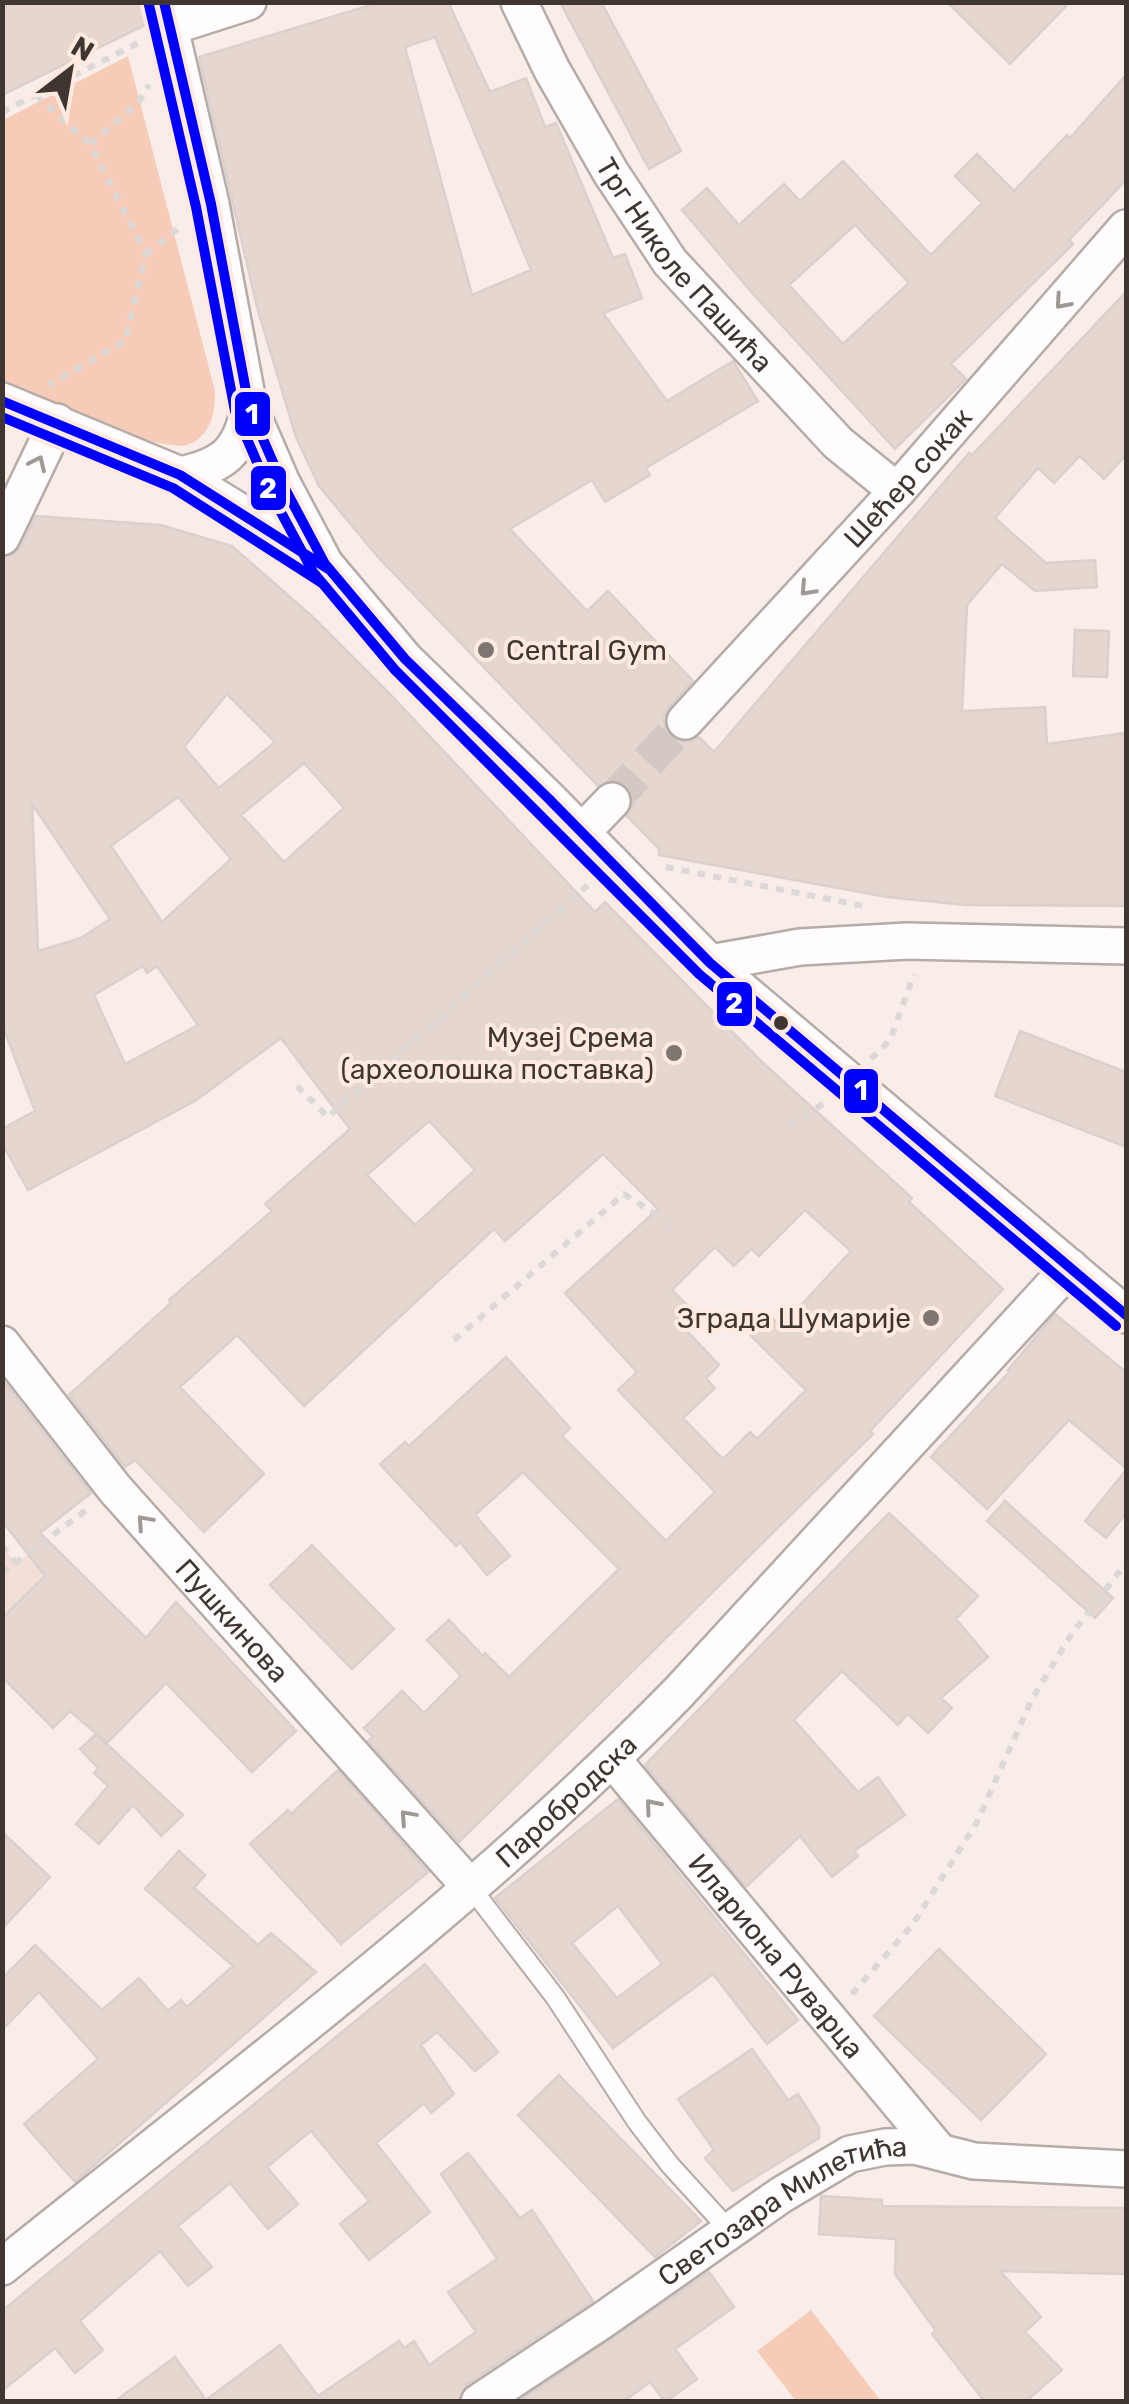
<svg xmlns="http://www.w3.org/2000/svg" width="1129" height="2404" viewBox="0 0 1129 2404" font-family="Rubik,sans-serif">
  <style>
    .built { fill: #f3dfd7 }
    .green { fill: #f6ccb8 }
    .building { fill: #e5d6cf; stroke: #dad0cc; stroke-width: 2.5; fill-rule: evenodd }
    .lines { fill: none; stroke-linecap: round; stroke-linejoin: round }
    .street-tunnel { stroke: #d3c8c3; stroke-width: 35; stroke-dasharray: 35 18; stroke-linecap: butt }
    .lane-casing { stroke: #b5aca8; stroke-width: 22 }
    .street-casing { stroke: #b5aca8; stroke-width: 40 }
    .path { stroke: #dbd8d6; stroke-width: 6; stroke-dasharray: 8 8; stroke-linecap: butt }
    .lane { stroke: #fefcfc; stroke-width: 18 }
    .street { stroke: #fefcfc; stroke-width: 35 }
    .bus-1-casing { stroke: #ffeae1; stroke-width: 18 }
    .bus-2-casing { stroke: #ffeae1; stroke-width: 18 }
    .bus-1 { stroke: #00f; stroke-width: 10 }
    .bus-2 { stroke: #00f; stroke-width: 10 }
    .oneway { stroke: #9f9996 }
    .poi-dot { fill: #807671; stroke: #ffeae1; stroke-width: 4 }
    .bus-dot { fill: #403631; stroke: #ffeae1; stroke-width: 4 }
    .labels { text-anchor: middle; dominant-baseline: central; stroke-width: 8; stroke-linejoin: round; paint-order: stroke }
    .street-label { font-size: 28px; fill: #403631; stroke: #ffeae1 }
    .poi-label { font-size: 28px; fill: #403631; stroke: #ffeae1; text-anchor: end }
    .line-badge { stroke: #ffeae1; stroke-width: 4 }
    .badge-label { font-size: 28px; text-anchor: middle; font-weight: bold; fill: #fff }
  </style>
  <rect width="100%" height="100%" fill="#f8ede8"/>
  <path class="built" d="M2,1546L16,1563L38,1548L48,1564L36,1585L3,1618Z"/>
  <path class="green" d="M128,56L215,391C215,411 212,434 190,444C163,456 35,398 3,386V120Z
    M811,2310L881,2401H796L757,2351Z"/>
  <path class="building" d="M14,2H143L147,24L2,95V9Z
    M381,2H448L490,92L526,78L545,127L556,123L613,258L625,254L642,298L603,313L667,401L733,361L758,401L646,468L650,475L605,502L592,480L510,529L587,611L608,591L693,681L669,707L664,717L665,728L679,741H690L699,737L714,752L969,453L972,455L1126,292V455L1104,479L1080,456L1054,483L1038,468L995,518L1046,563L1095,560L1097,587L1035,591L1002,564L967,605L962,711L1045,707L1047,744L1126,733V906L966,905L887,897L659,855V849L627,816L633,805L627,786L616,780L598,786L377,556L319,486L296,437L257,307L199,57ZM435,37L531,270L472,295L405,47Z
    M560,2H601L681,151L649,169Z
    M947,2H1070L1010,64Z
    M1126,75V180L1069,240L1073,244L951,364L966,379L895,449L754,295L682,210L707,188L739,225L784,184L800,201L843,161L931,255L982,203L955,176L977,154L1014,191L1067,135L1070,138ZM855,225L909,283L843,344L789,285Z
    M36,516L161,525L232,546L314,618L389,693L595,912L605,902L762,1062L912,1198L909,1202L1003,1289L870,1431L873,1434L459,1842L368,1741L373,1737L364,1728L402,1691L424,1713L461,1676L427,1640L449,1620L483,1656L485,1653L509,1677L619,1569L523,1472L475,1515L510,1556L487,1575L460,1542L456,1546L380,1464L405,1442L409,1446L506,1357L570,1428L562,1436L666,1541L715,1492L618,1390L637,1372L565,1293L658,1209L603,1154L505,1241L494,1229L304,1406L237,1335L180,1387L264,1474L204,1532L135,1460L125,1467L69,1395L171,1303L169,1300L272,1211L265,1204L350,1129L281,1038L195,1101L28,1190L2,1143V1129L35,1111L2,1024V558L13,555L21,547ZM227,694L275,742L219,788L184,747ZM304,763L344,808L284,862L241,815ZM178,797L231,859L162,922L111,846ZM32,804L110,919L81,938L38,951ZM143,966L147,973L157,966L198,1025L125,1064L94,995ZM429,1121L475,1170L415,1225L367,1175ZM805,1210L851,1251L781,1327L770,1316L751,1336L806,1390L757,1439L750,1432L723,1459L683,1418L715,1388L706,1378L719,1365L676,1319L689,1307L672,1290L715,1247L734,1266L751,1249L759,1256Z
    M1075,630L1109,631L1107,677L1073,676Z
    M1020,1031L1126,1072V1147L995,1096Z
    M1055,1314L1126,1372V1468L1069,1420L987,1509L931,1457L1010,1371L1008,1370Z
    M2,1379L91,1493L40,1533L146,1638L176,1602L296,1731L252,1772L166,1683L107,1743L70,1711L53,1728L2,1677V1618L45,1576L2,1521Z
    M1126,1470V1513L1106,1538L1085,1521Z
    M1005,1501L1113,1598L1095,1618L987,1521Z
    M889,1513L978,1596L956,1619L988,1657L941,1698L952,1708L928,1733L908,1714L898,1725L842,1671L794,1720L858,1792L878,1777L905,1815L854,1851L858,1856L832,1877L800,1836L746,1887L645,1765Z
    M312,1545L394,1629L352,1669L270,1585Z
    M96,1734L183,1815L161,1836L133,1805L99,1844L76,1824L108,1786L94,1773L98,1768L80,1749Z
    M338,1770L428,1872L341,1944L250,1844L288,1810L291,1814Z
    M618,1799L798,2020L767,2044L713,1974L613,2048L495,1898ZM618,1906L662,1964L617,1998L572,1943Z
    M2,1832L50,1877L2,1929Z
    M179,1851L205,1875L194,1888L258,1945L271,1933L316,1972L75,2182L24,2124L98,2059L39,1992L2,2030V1979L35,1945L102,2010L139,1978L168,2011L181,2000L187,2007L233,1966L145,1889Z
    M939,1949L1046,2054L981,2120L874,2016Z
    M425,1964L498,2052L475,2071L437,2032L421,2045L454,2094L431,2113L424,2103L376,2143L430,2212L369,2260L340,2224L369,2201L311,2131L267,2167L298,2204L268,2229L230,2183L178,2226L212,2267L188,2286L160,2251L80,2321L103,2350L75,2373L55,2348L2,2391V2311Z
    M752,2049L788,2100L798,2094L819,2127V2138L733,2191L705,2158L714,2150L678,2099Z
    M559,2075L701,2221L655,2257L518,2115Z
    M468,2153L520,2218L532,2210L593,2301L467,2384L458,2402H114L175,2357L206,2400L280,2345L318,2396L399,2341L404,2348L414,2341L429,2365L476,2332L448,2292L497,2259L441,2174Z
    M821,2196L882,2200V2206L1126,2208V2274L1000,2271L1041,2317L1025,2332L1062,2370L1025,2402H985L932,2334L936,2331L895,2274L896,2239L819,2234Z
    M709,2272L734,2307L675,2349L697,2379L665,2402L650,2382L623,2402H518Z"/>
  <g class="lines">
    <path class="street-tunnel" d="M612,801L685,721"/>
    <defs>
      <path id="lane" d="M472,1889L555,1997L637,2122L670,2165L730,2231"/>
      <g id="street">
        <path d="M164,2L211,204L249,407L282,483L325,564L405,659L548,798L710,963L1126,1315"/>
        <path id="s1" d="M519,2L552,70L611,173L670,262L838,443L897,491"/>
        <path d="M170,27L248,2"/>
        <path d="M2,401L180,475L325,564"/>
        <path d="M180,475C224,466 241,451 249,407"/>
        <path d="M2,537L57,422"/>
        <path id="s2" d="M685,721L897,491L1126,228"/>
        <path d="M581,833L612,801"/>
        <path d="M710,963L800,947L907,941L1126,946"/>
        <path id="s3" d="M2,1344L115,1489L472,1889"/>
        <path id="s4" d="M613,1760L938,2150"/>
        <path id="s5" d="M2,2267C233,2081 472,1904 679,1692L1070,1267"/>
        <path id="s6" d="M479,2402L603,2320L781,2195L850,2154L885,2147L915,2146L974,2161L1126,2169"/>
      </g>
    </defs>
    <use href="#lane" class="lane-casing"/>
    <use href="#street" class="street-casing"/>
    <path class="path" d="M36,95L90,144L146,254L125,341L49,385
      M2,112L138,43
      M90,144L138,103L149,85
      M146,254L180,227
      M666,867L864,906
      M871,1059L890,1040L914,974
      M297,1086L328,1117L588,885
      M789,1125L826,1102
      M454,1340L624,1194L677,1228
      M2,1546L16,1563
      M2,1573L89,1508
      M852,1994L913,1924L977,1822L1032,1699L1071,1635L1126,1563"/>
    <use href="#lane" class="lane"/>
    <use href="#street" class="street"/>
    <defs>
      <path id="bus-1" d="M164,2L211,204L249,407L282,483L325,564L405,659L548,798L710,963L1126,1315
        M2,401L180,475L330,570"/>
      <path id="bus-2" d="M149,5L196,207L235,411L269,490L313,572L395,670L699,974L1116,1326
        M2,417L173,488L322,583"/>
    </defs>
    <use href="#bus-1" class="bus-1-casing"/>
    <use href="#bus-2" class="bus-2-casing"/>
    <use href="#bus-1" class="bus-1"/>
    <use href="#bus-2" class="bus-2"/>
  </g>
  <defs><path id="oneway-chevron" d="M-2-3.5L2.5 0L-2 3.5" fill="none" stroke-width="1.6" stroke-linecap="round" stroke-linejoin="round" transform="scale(2.5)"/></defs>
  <g class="oneway">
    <use href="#oneway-chevron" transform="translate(1062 302) rotate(131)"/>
    <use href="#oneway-chevron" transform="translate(38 463) rotate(-65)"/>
    <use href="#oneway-chevron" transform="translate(807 589) rotate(133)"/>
    <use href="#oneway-chevron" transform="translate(144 1522) rotate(-132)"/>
    <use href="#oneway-chevron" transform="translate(652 1806) rotate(-130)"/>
    <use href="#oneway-chevron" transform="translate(407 1817) rotate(-132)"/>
  </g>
  <g class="poi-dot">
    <circle cx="486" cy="650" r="10"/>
    <circle cx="674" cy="1053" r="10"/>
    <circle cx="931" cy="1318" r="10"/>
  </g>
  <circle class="bus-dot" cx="781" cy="1023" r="9"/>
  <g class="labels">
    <g class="street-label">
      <text stroke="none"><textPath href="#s1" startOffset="312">Трг Николе Пашића</textPath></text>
      <text stroke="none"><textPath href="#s2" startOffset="330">Шећер сокак</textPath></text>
      <text stroke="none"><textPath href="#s3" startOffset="360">Пушкинова</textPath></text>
      <text stroke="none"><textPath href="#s5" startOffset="732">Паробродска</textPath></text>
      <text stroke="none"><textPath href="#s4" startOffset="255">Илариона Руварца</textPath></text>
      <text stroke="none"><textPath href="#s6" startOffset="362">Светозара Милетића</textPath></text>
    </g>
    <g class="poi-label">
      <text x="506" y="650" text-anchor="start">Central Gym</text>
      <text x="654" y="1037">Музеј Срема<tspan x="654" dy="32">(археолошка поставка)</tspan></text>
      <text x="911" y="1318">Зграда Шумарије</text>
    </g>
  </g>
  <g class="line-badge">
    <rect x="233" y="390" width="39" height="48" rx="10" fill="#00f"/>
    <rect x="249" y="464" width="39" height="48" rx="10" fill="#00f"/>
    <rect x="715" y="980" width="39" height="48" rx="10" fill="#00f"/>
    <rect x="842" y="1067" width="38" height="48" rx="10" fill="#00f"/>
  </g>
  <g class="badge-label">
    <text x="252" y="424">1</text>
    <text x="268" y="498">2</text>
    <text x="734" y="1013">2</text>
    <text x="861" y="1100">1</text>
  </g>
  <rect width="1129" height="2404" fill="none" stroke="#403631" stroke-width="10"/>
  <g transform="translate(70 70) rotate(31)" stroke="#ffeae1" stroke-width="8" paint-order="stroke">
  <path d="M0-8L18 38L0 25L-18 38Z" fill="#403631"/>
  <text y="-15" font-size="28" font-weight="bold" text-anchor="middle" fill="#403631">N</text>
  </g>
</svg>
